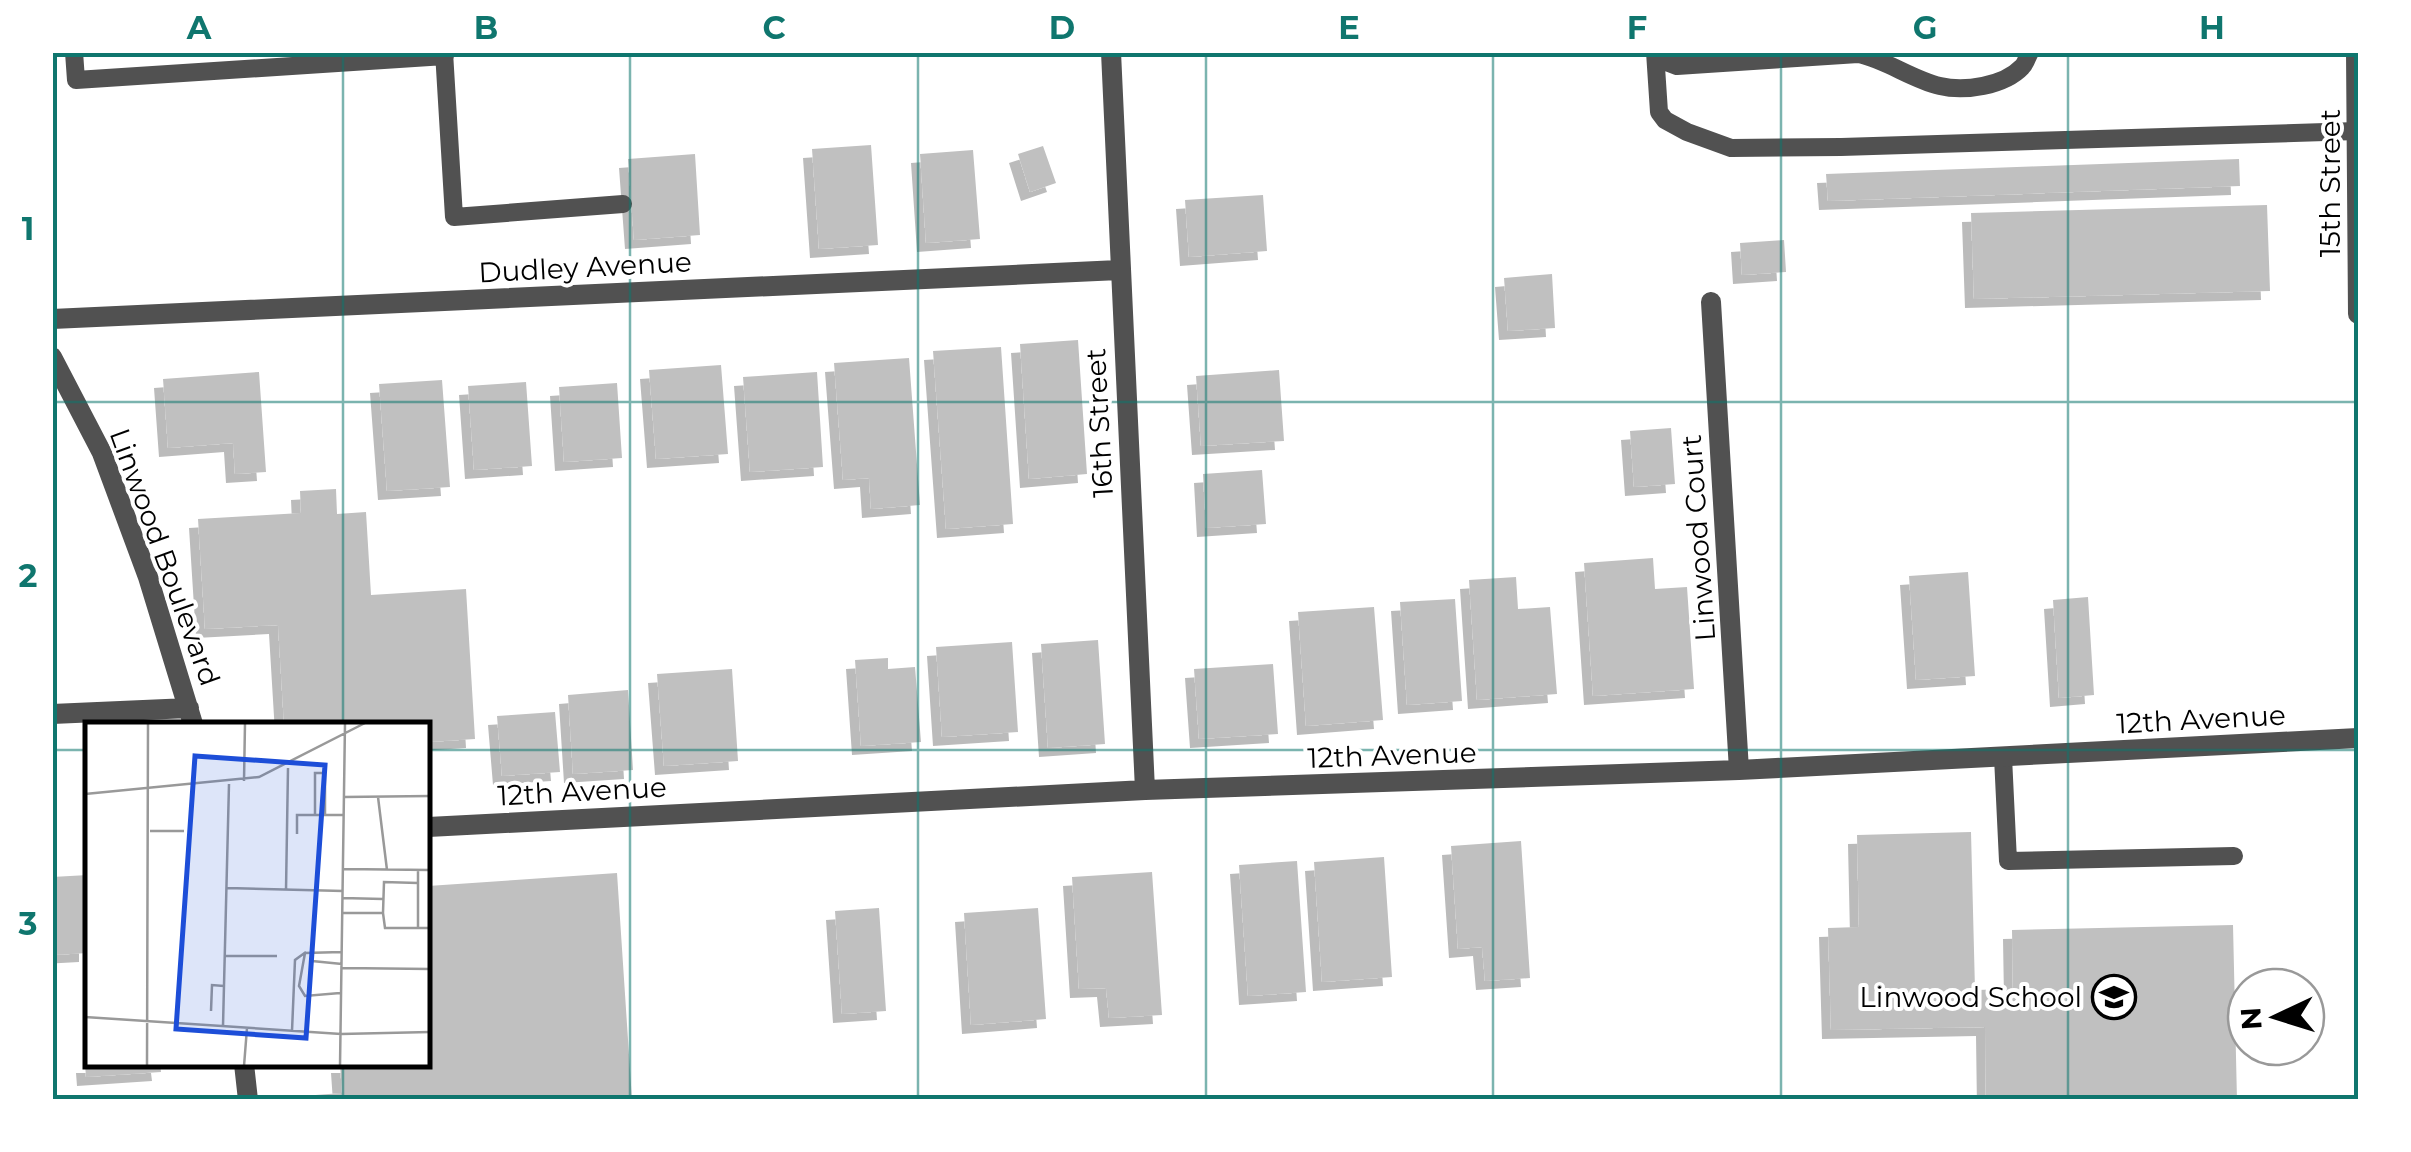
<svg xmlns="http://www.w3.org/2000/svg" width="2411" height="1152" viewBox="0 0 2411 1152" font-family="Montserrat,sans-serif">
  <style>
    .building { fill: #c0c0c0; filter: url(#shadow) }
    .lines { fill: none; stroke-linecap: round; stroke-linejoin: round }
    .service { stroke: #515151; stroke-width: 18 }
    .minor { stroke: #515151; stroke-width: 20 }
    .tertiary { stroke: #515151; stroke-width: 20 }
    .grid { fill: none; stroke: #0f766e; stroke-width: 2.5; stroke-opacity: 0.55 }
    .labels { text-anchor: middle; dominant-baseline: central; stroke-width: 8; stroke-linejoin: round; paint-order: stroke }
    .street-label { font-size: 28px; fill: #000; stroke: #fff }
    .poi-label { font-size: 28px; fill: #000; stroke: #fff; text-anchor: end }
    .inset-road { fill: none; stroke: #999; stroke-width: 2.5 }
    .view { fill: #1d4ed8; fill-opacity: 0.15; stroke: #1d4ed8; stroke-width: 5 }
    .inset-edge { fill: none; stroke: #000; stroke-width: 5 }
    .neatline { fill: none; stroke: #0f766e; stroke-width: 4 }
    .grid-label { font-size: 32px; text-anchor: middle; font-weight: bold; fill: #0f766e }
  </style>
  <defs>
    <filter id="shadow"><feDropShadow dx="-9" dy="9" stdDeviation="0" flood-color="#0004"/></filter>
  </defs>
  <rect width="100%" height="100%" fill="#fff"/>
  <path class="building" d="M871,145L878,245L819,249L812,149Z
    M1043,146L1056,183L1030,192L1018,154Z
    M973,150L980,239L926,243L920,154Z
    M695,154L700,235L634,240L628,159Z
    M2239,159L2240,186L1828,201L1826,174Z
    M1263,195L1267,251L1189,257L1185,200Z
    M2267,205L2270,291L1974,299L1971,213Z
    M1784,240L1786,272L1742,275L1740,243Z
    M1552,274L1555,328L1508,331L1504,278Z
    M1078,340L1087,474L1029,479L1020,344Z
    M1001,347L1013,524L946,529L933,351Z
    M909,358L920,505L871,509L869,478L843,480L834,363Z
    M721,365L728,454L656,459L649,370Z
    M1279,370L1284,441L1201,446L1196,376Z
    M259,372L266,472L235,474L233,443L168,448L163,379Z
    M817,372L823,467L750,472L743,377Z
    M442,380L450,487L387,491L379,384Z
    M526,382L532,466L474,470L468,386Z
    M617,383L622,458L564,462L559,387Z
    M1671,428L1675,484L1634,487L1630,431Z
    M1262,470L1266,524L1206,528L1203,474Z
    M336,489L337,514L366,512L371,595L466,589L475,739L428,742V724H284L278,625L205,629L198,519L301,513L300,491Z
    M1653,558L1655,589L1687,587L1694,689L1593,696L1584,563Z
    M1968,572L1975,676L1916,680L1909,576Z
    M1516,577L1518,609L1550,607L1557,694L1477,700L1469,580Z
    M2088,597L2094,695L2059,698L2053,600Z
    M1455,599L1462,701L1407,705L1400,602Z
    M1374,607L1383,720L1306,726L1298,612Z
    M1098,640L1105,744L1048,748L1041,644Z
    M1012,642L1018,732L942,737L936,647Z
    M888,658V669L915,667L921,742L861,746L855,660Z
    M1273,664L1278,734L1199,739L1194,669Z
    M732,669L738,761L664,766L657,674Z
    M628,690L633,770L573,774L568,695Z
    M555,712L560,772L502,776L497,716Z
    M1971,832L1975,990L2013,989L2012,930L2233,925L2237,1100H1986L1985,1027L1831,1030L1828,928L1859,927L1857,835Z
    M1521,841L1530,978L1485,981L1482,947L1458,949L1451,846Z
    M1384,857L1392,977L1322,982L1314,862Z
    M1297,861L1306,992L1248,996L1239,865Z
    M1152,872L1162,1015L1109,1018L1106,988L1079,989L1072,877Z
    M617,873L632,1100H302V1096L342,1093L340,1064H428V886Z
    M88,875V953L52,955V877Z
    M879,908L886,1011L842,1014L835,911Z
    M1038,908L1046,1019L971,1025L964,913Z
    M85,1064H160L161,1072L86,1077Z"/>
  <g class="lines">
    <path class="service" d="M74,52L76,80L445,56
      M444,52L454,217L623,204
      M1655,52L1659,112L1665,120L1687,132L1731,148L1841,147L2357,131
      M1657,52L1664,61L1677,66L1858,54C1887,60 1911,79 1940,86C1964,92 2004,86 2022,67C2026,63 2027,57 2030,52
      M2003,757L2008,861L2234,856"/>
    <path class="minor" d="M1111,52L1145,790
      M2356,52L2358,314
      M1711,302L1739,770
      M52,319L1119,270
      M428,827L1145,790L1739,770L2358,738"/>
    <path class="tertiary" d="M52,357L102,453L148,577L193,724
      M52,714L189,708
      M244,1064L248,1100"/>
  </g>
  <path class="grid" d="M343,52V724M630,52V1100M918,52V1100M1206,52V1100M1493,52V1100M1781,52V1100M2068,52V1100M52,402H2358M52,750H88M428,750H2358M343,1064V1100"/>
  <defs>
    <symbol id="school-ring" viewBox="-11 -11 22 22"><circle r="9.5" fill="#fff" stroke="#000" stroke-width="1.5"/><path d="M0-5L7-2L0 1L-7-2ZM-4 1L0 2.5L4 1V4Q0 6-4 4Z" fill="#000"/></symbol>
  </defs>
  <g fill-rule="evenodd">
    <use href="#school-ring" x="2089" y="972" width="50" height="50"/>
  </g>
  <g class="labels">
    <g class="street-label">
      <text transform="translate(2330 183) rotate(-90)">15th Street</text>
      <text transform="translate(585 267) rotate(-3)">Dudley Avenue</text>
      <text transform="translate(1099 423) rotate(-93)">16th Street</text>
      <text transform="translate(1698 538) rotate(-94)">Linwood Court</text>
      <text transform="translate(165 557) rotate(70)">Linwood Boulevard</text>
      <text transform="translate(2201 719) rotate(-3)">12th Avenue</text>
      <text transform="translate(1392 755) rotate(-2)">12th Avenue</text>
      <text transform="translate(582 791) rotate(-3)">12th Avenue</text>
    </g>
    <g class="poi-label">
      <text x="2082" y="997">Linwood School</text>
    </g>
  </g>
  <g transform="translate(85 722)">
    <rect width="345" height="345" fill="#fff"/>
    <path class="inset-road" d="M159,59L160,1M0,72L174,55L280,1M259,75L345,74M293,75L302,148M230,93V51H240V93M65,109H99M212,112V93H259M258,147L345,148M142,166L258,169M201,168L203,46M257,176L298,177M257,191H298L300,206H345M298,191L299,160L333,161M333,206V149M139,234H192M227,239L257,242M257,246L345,247M255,271L220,274L214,264L220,231L257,230M126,289L127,263L139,264M0,295L256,312L345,310M138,304L144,62M207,309L210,238L221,230M62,344L63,1M159,344L162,306M255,344L260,1"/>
    <path class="view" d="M110,34L240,43L221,316L91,307Z"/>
    <rect width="345" height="345" class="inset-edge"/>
  </g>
  <rect width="2411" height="1152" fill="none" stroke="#ffffff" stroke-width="110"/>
  <g transform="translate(2276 1017) rotate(266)"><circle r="48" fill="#ffffff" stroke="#999999" stroke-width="2.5"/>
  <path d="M0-8L18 38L0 25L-18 38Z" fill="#000000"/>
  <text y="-15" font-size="28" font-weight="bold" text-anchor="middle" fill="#000000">N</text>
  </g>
  <rect x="55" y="55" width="2301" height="1042" class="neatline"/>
  <g class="grid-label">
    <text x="199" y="39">A</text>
    <text x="486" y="39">B</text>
    <text x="774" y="39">C</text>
    <text x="1062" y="39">D</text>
    <text x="1349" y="39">E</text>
    <text x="1637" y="39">F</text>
    <text x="1925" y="39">G</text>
    <text x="2212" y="39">H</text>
    <text x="28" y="240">1</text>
    <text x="28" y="587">2</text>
    <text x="28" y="935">3</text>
  </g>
</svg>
